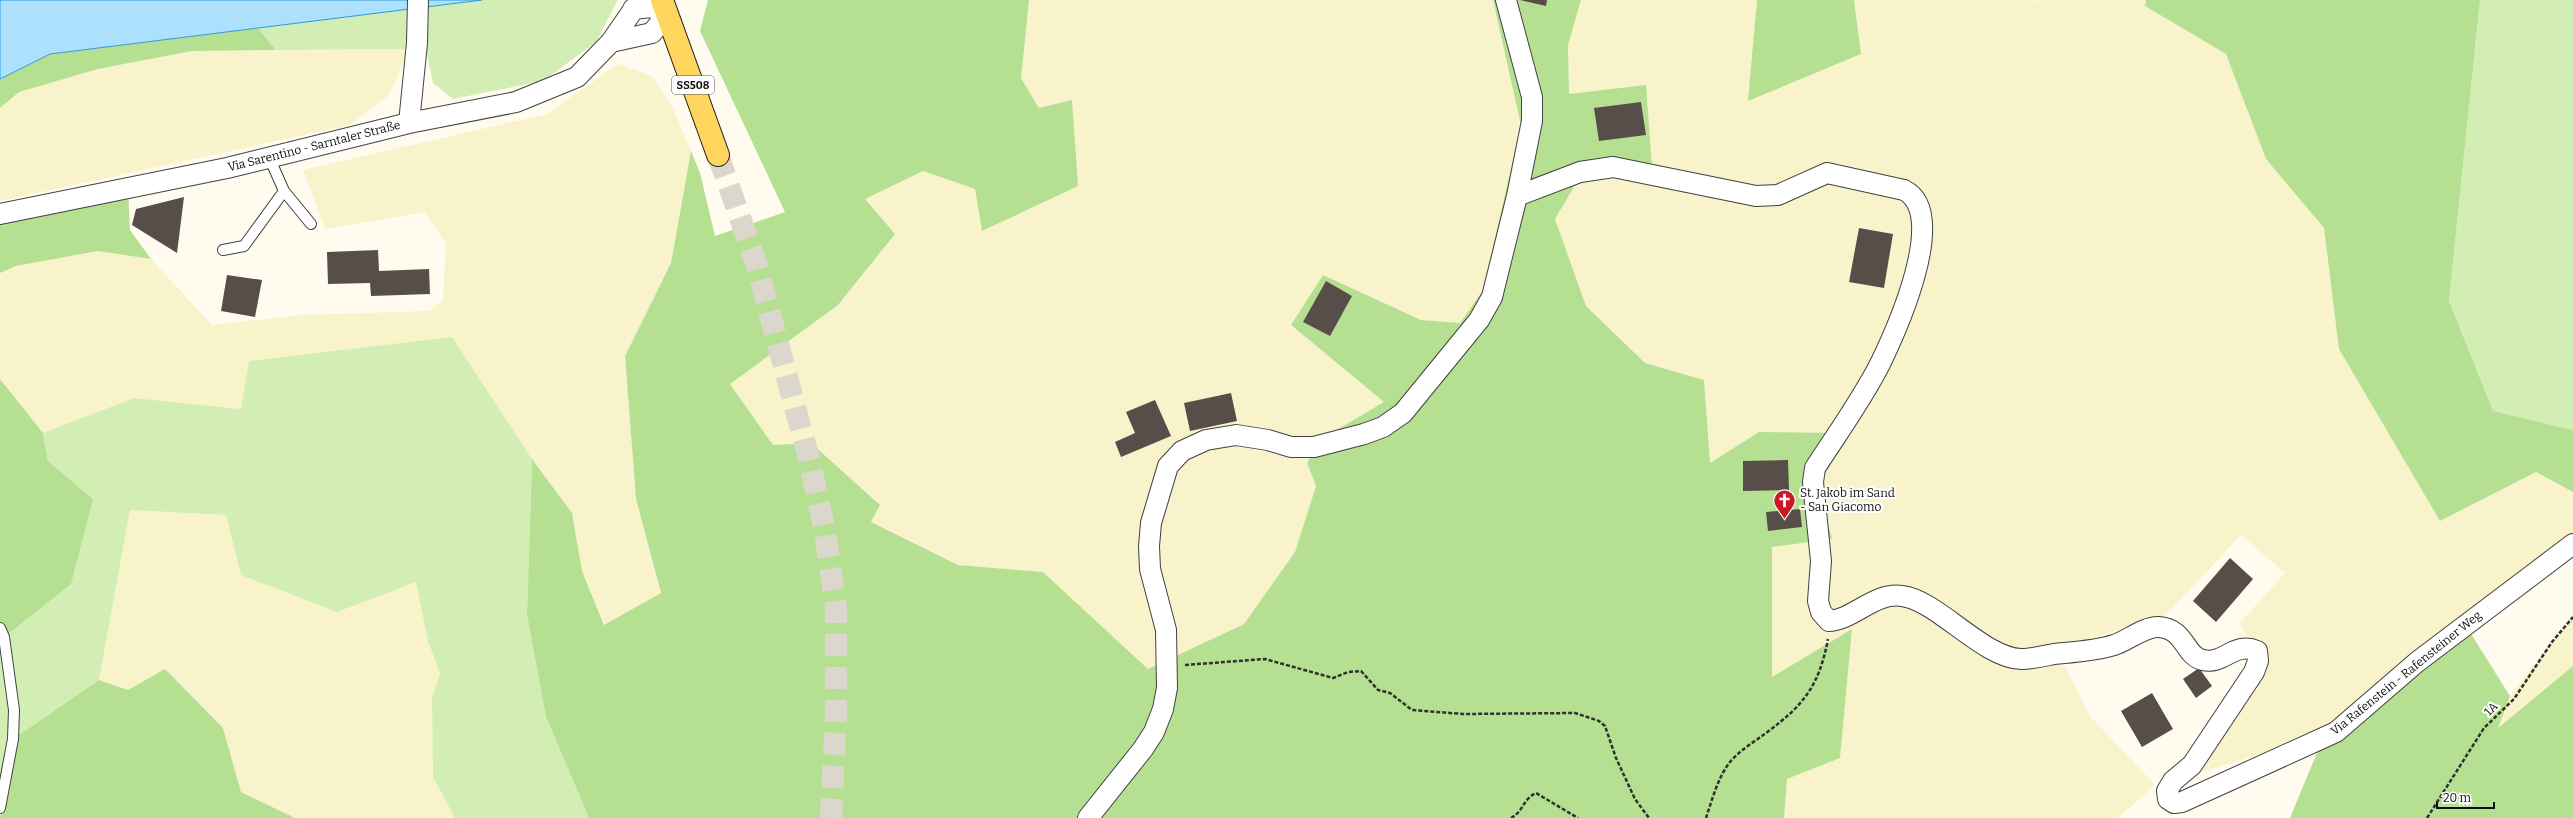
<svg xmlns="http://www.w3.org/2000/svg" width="2573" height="818" viewBox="0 0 2573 818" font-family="Bitter,serif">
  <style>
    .farmland { fill: #f8f3cb }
    .green { fill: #d3eeb4 }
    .forest { fill: #b6e091 }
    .water { fill: #ade0fc; stroke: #2d99da }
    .building { fill: #574e49 }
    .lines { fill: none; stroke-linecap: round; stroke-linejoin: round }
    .primary-tunnel { stroke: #dbd7cc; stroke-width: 22; stroke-dasharray: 22 11; stroke-linecap: butt }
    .service-casing { stroke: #414141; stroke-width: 12 }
    .minor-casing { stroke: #414141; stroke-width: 22 }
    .primary-casing { stroke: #1f1f1f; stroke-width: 24 }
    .path { stroke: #303030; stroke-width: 2.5; stroke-dasharray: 4 2; stroke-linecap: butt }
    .service { stroke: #fff; stroke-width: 10 }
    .minor { stroke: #fff; stroke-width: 20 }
    .primary { stroke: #ffd55e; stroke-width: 22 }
    .labels { text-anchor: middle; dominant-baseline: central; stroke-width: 4; stroke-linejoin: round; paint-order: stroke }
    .shield { fill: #fff; stroke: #565656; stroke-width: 1 }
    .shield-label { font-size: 11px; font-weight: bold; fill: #0e0e0e }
    .street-label { font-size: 12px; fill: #0e0e0e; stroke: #fff }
    .poi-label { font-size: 12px; fill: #0e0e0e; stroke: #fff; text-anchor: start }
  </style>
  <rect width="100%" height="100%" fill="#fffbee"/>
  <path class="farmland" d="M1029,0H1493L1521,125L1483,290L1461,324L1421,320L1323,275L1291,325L1384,402L1321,439L1307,463L1316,486L1295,552L1244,624L1148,669L1043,572L958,565L871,522L879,505L811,443L773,445L730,384L838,305L895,234L864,199L922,171L975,189L982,231L1072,100L1039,108L1021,78Z
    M1581,0H1757L1749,100L1861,54L1854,0H2033L2037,2L2038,0H2146L2145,6L2226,54L2266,159L2324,228L2339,349L2440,521L2536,472L2573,492V539L2328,726L2264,753L2195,774L2262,668L2240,623L2285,573L2241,535L2163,618L2056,648L2090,716L2155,785L2118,818H1784L1787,779L1840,758L1852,629L1772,678V547L1759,432L1710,463L1704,380L1645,363L1586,306L1555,219L1580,177L1569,94L1568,45Z
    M409,49L389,95L350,125L0,201V108L19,92L98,69L192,51Z
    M618,64L652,76L673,108L691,151L671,263L625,356L636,499L661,593L605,625L582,571L572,513L532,459L452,337L241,409L134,398L43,433L0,379V273L16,266L98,251L151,259L212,325L302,315L429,311L443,300L446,244L425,212L325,229L303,170L547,114Z
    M130,510L226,515L241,575L380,595L416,582L428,641L440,674L432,698L433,777L455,818H295L241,792L223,728L99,680Z
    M2573,615V666L2497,729L2510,696Z"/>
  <path class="green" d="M482,0H618L596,42L543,81L453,99L433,83L426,49L276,50L257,27Z
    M2480,0H2573V430L2493,411L2449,301Z
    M452,337L532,459L527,615L546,717L589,818H455L433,777L432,698L440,674L428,641L416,582L337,612L241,575L226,515L130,510L99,680L13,739L0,808V628L93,499L48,461L43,433L134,398L241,409L249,361Z"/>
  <path class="forest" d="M708,0H1029L1021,78L1039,108L1072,100L1078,186L982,231L975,189L923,171L865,199L895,234L838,305L730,384L773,445L811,443L880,505L871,522L958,565L1043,572L1148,669L1244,624L1295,552L1316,486L1307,463L1321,439L1384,402L1291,325L1323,275L1421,320L1460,323L1483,290L1521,125L1493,0H1581L1568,45L1569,94L1646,85L1652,168L1580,177L1555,219L1586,306L1645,363L1704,380L1710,463L1759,432L1843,433L1819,488L1832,539L1772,547V677L1852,629L1840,758L1787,779L1784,818H589L546,717L527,615L532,459L572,513L582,571L604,625L661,593L636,499L625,356L671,263L691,151L700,173L715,236L785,212L700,31Z
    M1757,0H1854L1861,54L1748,101Z
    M2146,0H2480L2449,301L2493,411L2573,430V492L2536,472L2440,521L2339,349L2324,228L2266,159L2226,54L2145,6Z
    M257,27L276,50L192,51L98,69L19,92L0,108V79L50,54Z
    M128,188L130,230L151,259L98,251L16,266L0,273V214Z
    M0,379L43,433L48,461L93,499L71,584L4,637L0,628Z
    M2461,618L2510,696L2498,728L2573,666V818H2290L2328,726Z
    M165,669L223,728L241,792L295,818H0L13,739L99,680L128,690Z"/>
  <path class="water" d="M0,0H482L50,54L0,79Z"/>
  <path class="building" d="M1520,0H1547L1546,6Z
    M1641,102L1646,135L1599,141L1594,108Z
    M184,197L177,253L132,225L136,209Z
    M1859,228L1893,234L1884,288L1849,282Z
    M378,250L379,271L429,269L430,294L371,296L370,283L328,284L327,252Z
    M227,275L262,280L255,317L221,311Z
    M1326,281L1352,296L1330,336L1303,322Z
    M1231,393L1237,421L1190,431L1184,403Z
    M1155,400L1171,436L1121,457L1115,442L1135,433L1126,412Z
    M1788,460L1789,490L1743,491V461Z
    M1800,509L1802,527L1768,531L1766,512Z
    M2230,558L2253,579L2216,622L2193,601Z
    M2199,668L2212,686L2196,698L2183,679Z
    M2152,693L2173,729L2142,747L2121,711Z"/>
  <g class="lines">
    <path class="primary-tunnel" d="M718,155L757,266L809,459L825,531L836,607V715L831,818"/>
    <defs>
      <path id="service" d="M269,157L284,191L311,224
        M223,250L244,246L284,191
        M0,628L4,637L14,710L13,739L0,808"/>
      <path id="minor" d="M611,42L652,33L667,14L651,7L633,9
        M409,123L417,43L418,0
        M1517,196L1580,172L1613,167L1756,196L1778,195L1827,173L1904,190C1950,213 1896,331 1880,364C1861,401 1837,434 1815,468L1813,482L1821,561L1818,601L1821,612L1829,621C1855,619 1874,592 1902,596C1937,600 1983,658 2021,659C2032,659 2044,656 2054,654C2074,652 2095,651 2114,645C2127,641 2145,626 2159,627C2186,629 2184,656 2203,660C2224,665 2234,641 2257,651L2258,661L2254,672L2192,765L2173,781L2167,791L2168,799L2174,803L2182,802L2336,732L2417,662L2573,544
        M0,214L227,168L409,123L516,102L577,77L611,42L640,0
        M1088,818L1143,749L1154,732L1163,709L1167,688L1166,630L1150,569L1149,546L1151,523L1168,466L1182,451L1206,440L1236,435L1268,440L1291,447H1314L1364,434L1383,427L1403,413L1479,320L1492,297L1517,196L1532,121V97L1506,0"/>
      <path id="primary" d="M662,0L718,155"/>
    </defs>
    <use href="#service" class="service-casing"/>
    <use href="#minor" class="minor-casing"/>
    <use href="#primary" class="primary-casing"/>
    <path class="path" d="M1185,665L1265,659L1333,678L1348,672L1361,671L1378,690L1390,693L1412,710L1463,714L1575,713L1599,721L1605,726L1616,758L1635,799L1649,818
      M1511,818C1524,811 1522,800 1536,793L1578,818
      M1706,818C1712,800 1718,777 1730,762C1740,750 1754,742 1766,733C1804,705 1819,686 1828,639
      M2427,818L2484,728L2514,699L2552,642L2573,617"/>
    <use href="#service" class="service"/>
    <use href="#minor" class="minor"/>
    <use href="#primary" class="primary"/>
  </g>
  <defs>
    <symbol id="church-pin" viewBox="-11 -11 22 30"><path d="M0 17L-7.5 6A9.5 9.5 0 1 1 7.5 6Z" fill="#cb1824" stroke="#fff"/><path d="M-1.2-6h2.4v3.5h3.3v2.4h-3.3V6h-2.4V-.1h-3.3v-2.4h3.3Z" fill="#fff"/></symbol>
  </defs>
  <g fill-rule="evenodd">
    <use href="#church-pin" x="1772" y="488" width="25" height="34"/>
  </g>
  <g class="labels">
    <rect class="shield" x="672" y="76" width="42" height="18" rx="3"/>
    <g class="shield-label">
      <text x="693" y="85">SS508</text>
    </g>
    <g class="street-label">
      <text transform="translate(314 146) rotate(-14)">Via Sarentino - Sarntaler Straße</text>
      <text transform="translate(2406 673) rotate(-39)">Via Rafenstein - Rafensteiner Weg</text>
      <text transform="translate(2491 709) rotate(-45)">1A</text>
    </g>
    <g class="poi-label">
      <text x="1800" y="493">St. Jakob im Sand<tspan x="1800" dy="14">- San Giacomo</tspan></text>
    </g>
  </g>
  <path d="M2437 802v6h57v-6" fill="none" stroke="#0e0e0e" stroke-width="2"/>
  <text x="2443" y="802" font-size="12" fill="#0e0e0e" stroke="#ffffff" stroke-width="3" paint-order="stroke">20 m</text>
</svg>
